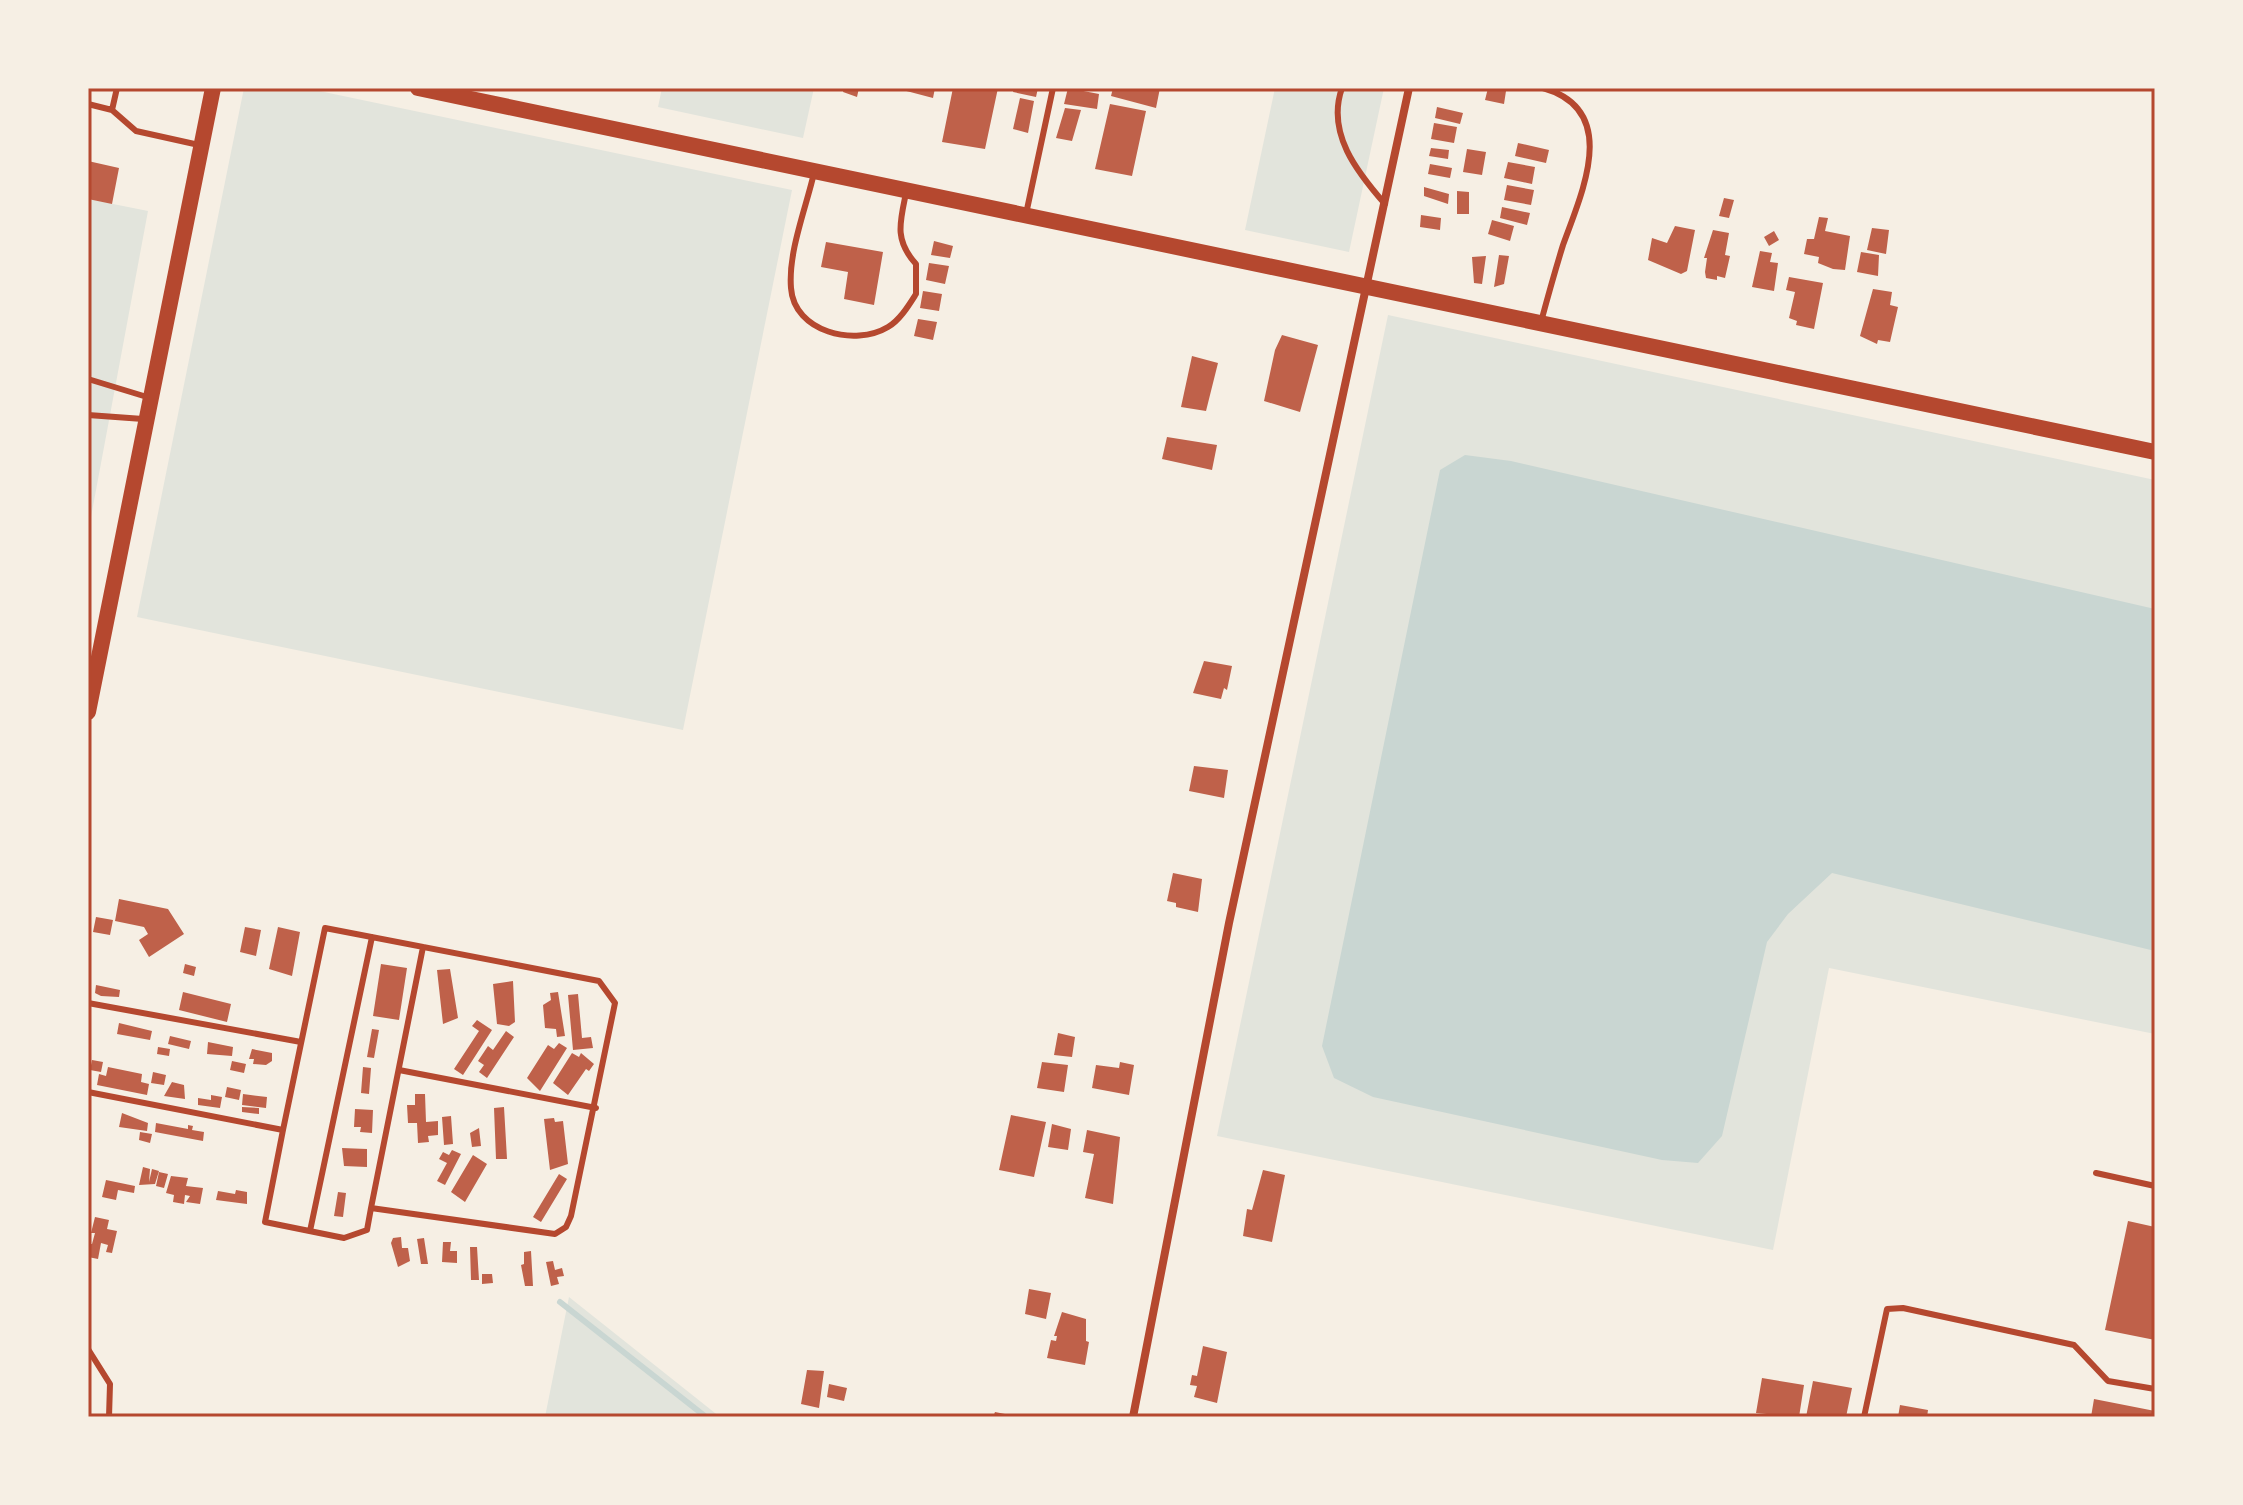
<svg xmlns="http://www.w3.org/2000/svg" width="2243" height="1505" viewBox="0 0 2243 1505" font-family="'Noto Sans',sans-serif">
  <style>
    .green { fill: #e2e4dc }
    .water { fill: #c9d6d2 }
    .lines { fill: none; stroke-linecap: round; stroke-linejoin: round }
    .stream { stroke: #c9d6d2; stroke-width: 6 }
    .building { fill: #bf614a }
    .service { stroke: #b5482f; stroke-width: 6 }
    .minor { stroke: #b5482f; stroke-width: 8 }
    .secondary { stroke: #b5482f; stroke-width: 16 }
    .neatline { fill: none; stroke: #b5482f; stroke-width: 3 }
  </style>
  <rect width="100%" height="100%" fill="#f6efe4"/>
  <path class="green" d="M244,88H305L792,190L683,730L137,617Z
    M662,88H814L803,138L658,107Z
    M1275,88H1384L1349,252L1245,230Z
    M88,199L148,211L88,533Z
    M1388,315L2155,480V1034L1829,968L1773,1250L1217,1136Z
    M569,1297L720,1417H545Z"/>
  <path class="water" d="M1465,455L1511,461L2155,609V951L1832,873L1788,914L1767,942L1722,1136L1698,1163L1662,1160L1373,1097L1334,1078L1322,1046L1440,470Z"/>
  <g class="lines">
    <path class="stream" d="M560,1302L706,1417"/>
  </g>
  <path class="building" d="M844,88H859L857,97L843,92Z
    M895,88H935L933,98Z
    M953,88H998L985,149L942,142Z
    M1014,88H1038L1036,97L1013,92Z
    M1068,88L1099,94L1097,109L1064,104Z
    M1113,88H1160L1156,108L1111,96Z
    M1488,88L1506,91L1504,104L1485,100Z
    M1020,98L1034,101L1028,133L1013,129Z
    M1110,104L1146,111L1132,176L1095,169Z
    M1437,107L1463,113L1460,124L1435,118Z
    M1065,108L1081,110L1072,141L1056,138Z
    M1434,123L1457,127L1454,143L1431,139Z
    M1518,143L1549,150L1546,163L1515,156Z
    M1431,148L1449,150L1448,159L1429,156Z
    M1467,149L1486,152L1482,175L1463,172Z
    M88,161L119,168L112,204L88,199Z
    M1508,162L1535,167L1532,184L1504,178Z
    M1430,164L1452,168L1450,178L1428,174Z
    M1507,185L1534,190L1531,205L1504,200Z
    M1424,187L1449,194L1448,204L1424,196Z
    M1457,191L1469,192V214H1457Z
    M1724,198L1734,200L1729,218L1719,216Z
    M1502,207L1530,213L1527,225L1500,218Z
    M1421,215L1441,218L1440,230L1420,227Z
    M1819,217L1828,218L1825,231L1850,236L1845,270L1833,269L1818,263L1819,257L1804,254L1807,239H1814Z
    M1492,220L1514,226L1510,241L1488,234Z
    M1675,226L1695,230L1687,271L1681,274L1648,260L1652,238L1667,243Z
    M1872,228L1889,230L1886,254L1867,250Z
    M1713,230L1729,233L1725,255L1730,256L1725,278L1717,276V280L1706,278L1705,272L1707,258H1704Z
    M1774,231L1779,240L1769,246L1764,237Z
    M934,241L953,246L950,258L931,255Z
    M826,242L883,252L874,305L844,299L848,272L821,267Z
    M1760,251L1772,253L1770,262L1778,263L1774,291L1752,287Z
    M1861,252L1879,255L1878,276L1857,272Z
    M1499,255L1509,256L1504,284L1494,287Z
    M1486,256L1482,284L1474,283L1472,257Z
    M929,263L949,266L945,284L926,280Z
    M1789,277L1823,283L1814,329L1796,325L1797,321L1789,318L1795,292L1786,290Z
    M1873,289L1892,292L1890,305L1898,307L1890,342L1878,340L1877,344L1860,336Z
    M923,291L942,294L939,311L920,308Z
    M918,319L937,322L933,340L914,336Z
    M1282,335L1318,345L1300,412L1264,401L1275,350Z
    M1192,356L1218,363L1206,411L1181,407Z
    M1167,437L1217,445L1212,470L1162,459Z
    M1204,661L1232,666L1227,690L1224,688L1221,699L1193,693Z
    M1194,766L1228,770L1224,798L1189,791Z
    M1173,873L1202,879L1198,912L1176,907V903L1167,901Z
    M119,899L168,909L184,934L149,957L139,940L148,934L144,927L115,921Z
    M96,917L113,920L110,935L93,932Z
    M245,927L261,930L256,956L240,952Z
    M278,927L300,932L292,976L269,969Z
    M185,964L196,967L194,976L183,973Z
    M381,964L407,968L399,1020L373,1016Z
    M450,969L458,1018L443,1024L437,970Z
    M513,981L515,1022L509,1026L497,1024L493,984Z
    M96,985L120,990L119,997L101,996L95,993Z
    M183,992L231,1004L227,1022L179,1010Z
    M558,992L565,1036L557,1037L556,1029L545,1028L543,1005L551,1000L550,993Z
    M578,994L582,1038L591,1037L593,1048L573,1050L568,995Z
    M477,1020L492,1030L463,1075L454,1069L479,1031L472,1026Z
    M119,1023L152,1031L150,1040L117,1034Z
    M372,1029L379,1030L374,1058L367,1057Z
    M506,1031L514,1037L487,1078L479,1072L484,1065L478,1061L488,1046L493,1050Z
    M1058,1033L1075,1037L1072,1057L1054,1055Z
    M170,1036L191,1041L189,1049L168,1044Z
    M208,1042L233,1047L232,1056L207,1054Z
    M559,1043L567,1048L540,1091L527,1078L548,1045L554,1049Z
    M158,1047L170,1049L169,1056L157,1054Z
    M252,1049L272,1053V1061L266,1065L253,1064L254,1059H249Z
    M572,1053L579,1057L581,1053L594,1064L589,1071L586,1069L568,1095L553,1083Z
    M92,1060L103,1062L101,1072L90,1070Z
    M232,1061L246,1064L244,1073L230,1070Z
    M1042,1062L1068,1065L1064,1092L1037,1088Z
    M1120,1062L1134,1065L1129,1095L1092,1088L1096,1065L1119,1068Z
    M108,1067L142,1074L141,1082L149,1084L147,1095L97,1085L99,1074L106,1076Z
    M363,1067L371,1068L369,1094L361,1093Z
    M153,1072L166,1075L164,1085L151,1083Z
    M172,1082L184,1085L185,1099L164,1096Z
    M227,1087L241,1090L239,1100L225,1097Z
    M243,1094L267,1097L266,1108L242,1105Z
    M415,1094H425L426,1122L438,1121V1135L428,1136L429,1142L418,1143L417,1123H408L407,1105H415Z
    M211,1095L222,1097L220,1108L198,1105V1098L211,1100Z
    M242,1107L259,1108V1114L242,1112Z
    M504,1107L507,1159H496L494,1108Z
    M355,1109L373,1110L372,1133L360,1132L361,1127H354Z
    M122,1113L148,1123L147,1131L119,1127Z
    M1011,1115L1046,1122L1034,1177L999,1170Z
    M451,1116L453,1144L444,1145L442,1117Z
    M554,1118L555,1122L563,1121L568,1164L550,1170L544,1119Z
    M156,1123L188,1129V1125L193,1126L192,1130L204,1132L203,1141L155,1132Z
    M1052,1124L1071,1129L1068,1150L1048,1147Z
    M479,1128L481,1146L472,1147L470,1133Z
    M1087,1130L1120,1137L1113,1204L1085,1198L1094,1154L1083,1152Z
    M140,1132L152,1134L150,1143L139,1140Z
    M342,1148L367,1149V1167L344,1166Z
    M452,1150L461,1154L445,1185L437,1181L447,1163L439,1159L443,1152L449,1155Z
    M473,1155L487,1164L465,1202L451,1192Z
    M143,1167L150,1169L149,1182L152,1169L159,1171L155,1184L139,1185Z
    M1263,1170L1285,1175L1272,1242L1243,1236L1247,1209L1252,1210Z
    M159,1172L168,1174L164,1188L156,1186Z
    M559,1174L567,1179L541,1222L533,1217Z
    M171,1176L188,1178L186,1186L203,1188L200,1204L186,1202L190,1196L185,1195L184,1204L173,1202L174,1195L166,1193Z
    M106,1180L135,1186L134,1193L118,1190L116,1200L102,1197Z
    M236,1190L247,1192V1204L216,1200L218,1191L235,1194Z
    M338,1192L346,1193L343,1217L334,1216Z
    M95,1217L109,1220L107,1229L117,1231L112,1253L106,1252L108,1245L101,1243L98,1259L88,1257V1244H92L95,1233H91Z
    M2128,1221L2155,1227V1340L2105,1330Z
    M401,1237L402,1248H408L410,1261L398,1267L391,1243L393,1238Z
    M424,1238L428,1264H421L417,1239Z
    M443,1242H451L450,1251H457V1263L442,1262Z
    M470,1247H477L479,1280H471Z
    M531,1251L533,1286H525L521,1265L524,1264V1252Z
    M553,1261L555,1270L562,1268L564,1276L557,1277L559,1284L551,1286L546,1262Z
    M482,1274H492L493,1283L482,1284Z
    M1029,1289L1051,1293L1046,1319L1025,1314Z
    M1062,1312L1086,1319V1341L1089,1342L1085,1365L1047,1358L1051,1340L1056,1341L1057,1336H1054Z
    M1203,1346L1227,1352L1217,1403L1194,1397L1197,1386L1190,1385L1192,1375L1197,1376Z
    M807,1370L824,1371L819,1408L801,1404Z
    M1762,1378L1804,1385L1799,1417L1756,1413Z
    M1813,1381L1852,1388L1846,1417H1806Z
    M829,1384L847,1388L844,1401L827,1397Z
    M2094,1399L2155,1411V1417H2091Z
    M1900,1405L1928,1410L1927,1417H1898Z
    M995,1412L1015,1416V1417H993Z"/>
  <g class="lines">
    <path class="service" d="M1342,88C1326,133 1357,172 1385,204
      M88,104L112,110L117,88
      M112,110L136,131L199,145
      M814,173C806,208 788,252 791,288C794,332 855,347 888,327C900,320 909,305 916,294V264C894,240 900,222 906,193
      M1026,214L1053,88
      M1541,322C1548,296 1555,271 1563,245C1582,192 1621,110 1543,88
      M88,379L147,397
      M88,415L143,419
      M88,1003L301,1042
      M399,1070L596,1108
      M88,1092L283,1130L325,928L599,981L615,1003L571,1216L566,1227L555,1234L371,1208L423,947
      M283,1130L265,1222L344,1238L367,1230L371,1208
      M2096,1173L2155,1186
      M310,1231L372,937
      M88,1349L110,1384L109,1417
      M1864,1417L1887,1309L1903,1308L2074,1345L2108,1381L2155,1389"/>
    <path class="minor" d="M1133,1417L1229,923L1409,88"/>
    <path class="secondary" d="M418,88L2155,452
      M88,712L213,88"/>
  </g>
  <rect width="2243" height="1505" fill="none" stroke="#f6efe4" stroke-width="180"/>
  <rect x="90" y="90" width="2063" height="1325" class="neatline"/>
</svg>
